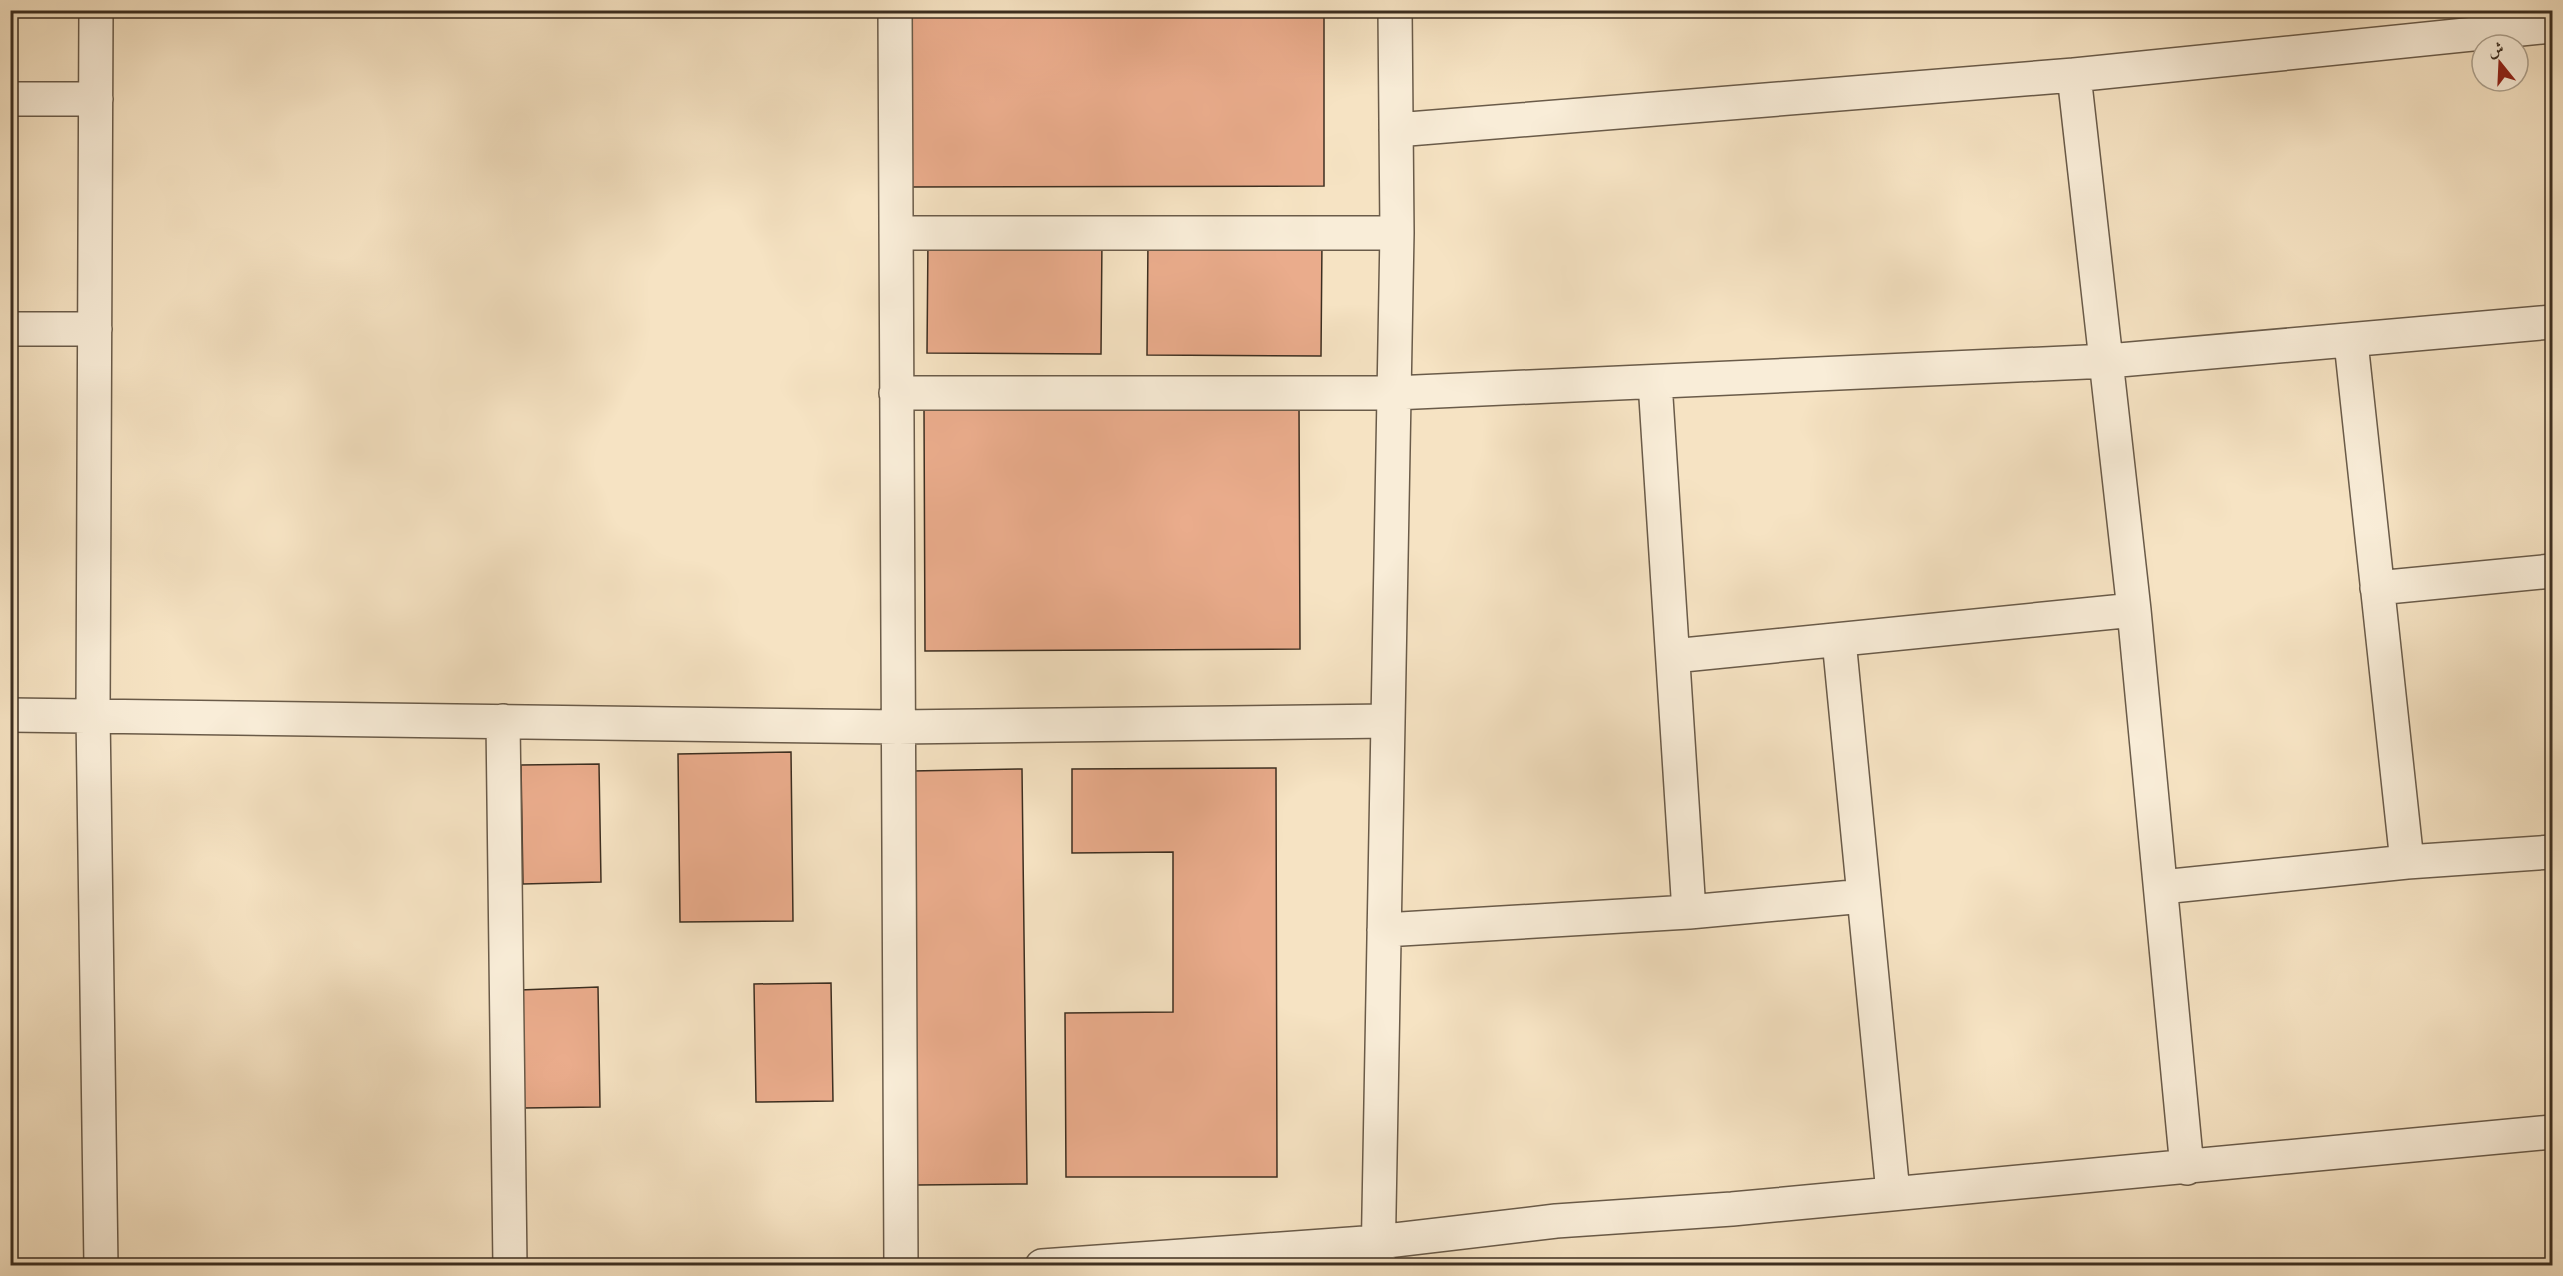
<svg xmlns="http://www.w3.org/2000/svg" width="2563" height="1276" viewBox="0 0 2563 1276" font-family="'IM FELL French Canon',Amiri,serif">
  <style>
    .building { fill: #eaac8c; stroke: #3c2e20; stroke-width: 1.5 }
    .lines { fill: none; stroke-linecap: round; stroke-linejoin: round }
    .minor-casing { stroke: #6a5b49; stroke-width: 36 }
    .minor { stroke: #f9edd8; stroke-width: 33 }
  </style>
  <rect width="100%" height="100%" fill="#f6e3c3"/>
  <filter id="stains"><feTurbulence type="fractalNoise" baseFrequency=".00333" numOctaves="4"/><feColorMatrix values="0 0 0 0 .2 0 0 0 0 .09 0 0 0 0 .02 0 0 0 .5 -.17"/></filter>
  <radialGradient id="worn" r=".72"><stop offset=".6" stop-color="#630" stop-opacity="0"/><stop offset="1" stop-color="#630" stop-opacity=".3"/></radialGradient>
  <path class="building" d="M909,10H1324V186L909,187Z
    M928,238H1102L1101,354L927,353Z
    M1148,240L1322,241L1321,356L1147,355Z
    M1299,405L1300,649L925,651L924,407Z
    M791,752L793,921L680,922L678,754Z
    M599,764L601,882L523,884L521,765Z
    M1276,768L1277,1177H1066L1065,1013L1173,1012V852L1072,853V769Z
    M1022,769L1027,1184L917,1185L912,771Z
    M831,983L833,1101L756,1102L754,984Z
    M598,987L600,1107L523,1108L520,990Z"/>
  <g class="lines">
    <defs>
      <path id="minor" d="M96,10L93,714L101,1266
        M895,10L901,1266
        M2074,75L2134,610L2187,1168
        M10,99H96
        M1396,130L2074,75L2552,26
        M896,233H1397
        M10,329H95
        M2351,342L2407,862
        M1655,382L1689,912
        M896,393H1394L2108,361L2552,322
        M2377,588L2552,571
        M1839,640L1893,1193
        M1673,656L2134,610
        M10,715L898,727L1388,721
        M503,721L510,1266
        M2162,887L2407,862L2552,852
        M1384,930L1689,912L1864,896
        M1042,1266L1378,1242L1556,1221L1732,1209L2552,1132
        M1378,1266L1397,233L1395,10"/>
    </defs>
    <use href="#minor" class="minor-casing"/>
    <use href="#minor" class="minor"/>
  </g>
  <rect width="2563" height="1276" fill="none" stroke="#f6e3c3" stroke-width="36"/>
  <rect x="12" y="12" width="2539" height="1252" fill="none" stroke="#3c2e20" stroke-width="3"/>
  <rect x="18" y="18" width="2527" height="1240" fill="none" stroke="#3c2e20" stroke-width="1.5"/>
  <g transform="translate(2500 63) rotate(342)"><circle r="28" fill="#f9edd8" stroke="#ada18e" stroke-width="1.5"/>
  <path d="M0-4.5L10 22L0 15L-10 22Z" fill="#8f2418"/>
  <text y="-9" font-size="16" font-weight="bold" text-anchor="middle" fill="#3c2e20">ش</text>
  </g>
  <rect width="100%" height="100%" filter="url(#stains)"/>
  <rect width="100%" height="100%" fill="url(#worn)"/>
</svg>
